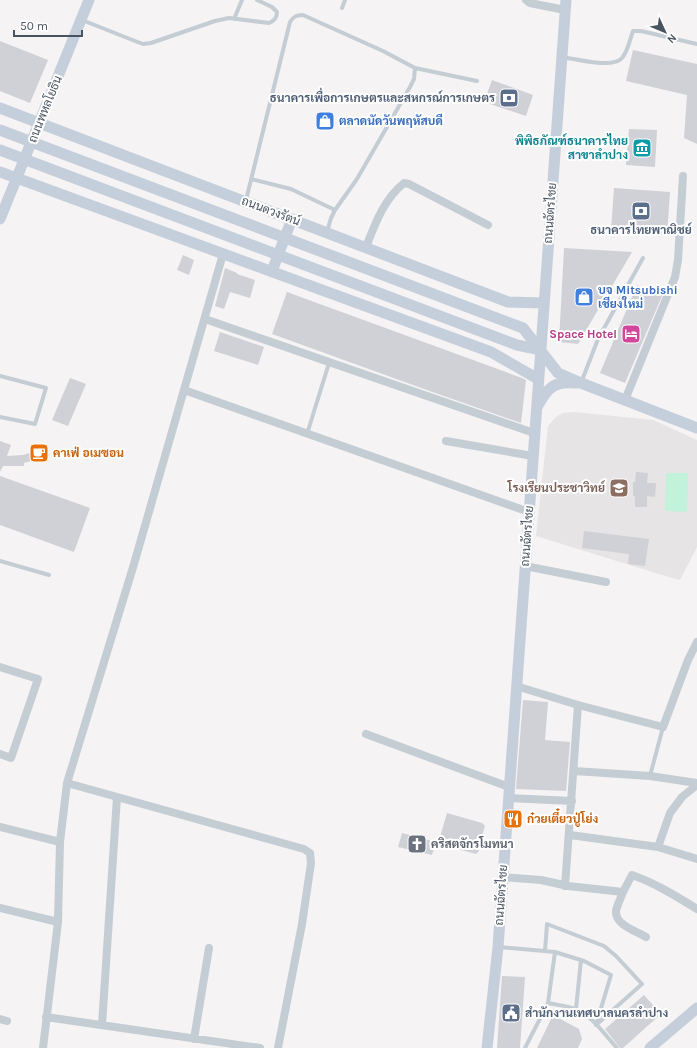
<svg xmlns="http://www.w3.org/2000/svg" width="697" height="1048" viewBox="0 0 697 1048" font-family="Karla,Sarabun,sans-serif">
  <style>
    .education { fill: #e6e4e5 }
    .green { fill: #c2f2d9 }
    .building { fill: #cfd1d7 }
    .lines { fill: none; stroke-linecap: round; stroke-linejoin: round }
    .lane { stroke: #c4ccd4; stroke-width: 4 }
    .street { stroke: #c4ccd4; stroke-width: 8 }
    .secondary { stroke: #c5cedb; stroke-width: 11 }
    .labels { text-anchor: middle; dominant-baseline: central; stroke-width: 4; stroke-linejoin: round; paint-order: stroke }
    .service-label { font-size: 12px; font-weight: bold; fill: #4e5e75; stroke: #fff; text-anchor: end }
    .street-label { font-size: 12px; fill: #495461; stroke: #fff }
    .shop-label { font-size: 12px; font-weight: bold; fill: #366cbe; stroke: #fff; text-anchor: start }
    .culture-label { font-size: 12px; font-weight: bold; fill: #0d838f; stroke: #fff; text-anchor: end }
    .hotel-label { font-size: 12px; font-weight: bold; fill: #b23c85; stroke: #fff; text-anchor: end }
    .food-label { font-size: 12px; font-weight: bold; fill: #c56008; stroke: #fff; text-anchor: start }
    .education-label { font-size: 12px; font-weight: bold; fill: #785e54; stroke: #fff; text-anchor: end }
    .worship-label { font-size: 12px; font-weight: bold; fill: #5b616d; stroke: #fff; text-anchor: start }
  </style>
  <rect width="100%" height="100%" fill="#f5f3f3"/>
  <path class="education" d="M575,412L653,420L697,440V547L680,580L662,575L536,536L548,426L556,417L563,413Z"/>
  <path class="green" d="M666,473H688L687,512L665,511Z"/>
  <path class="building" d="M0,41L48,60L30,103L0,91Z
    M633,50L697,64V144L684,138L687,95L626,81Z
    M492,80L533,95L526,116L484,102Z
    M629,129L657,130L655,167L626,165Z
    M614,188L670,192L667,235L611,230Z
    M564,248L632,252L578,344L559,342Z
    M183,255L194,260L189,275L177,270Z
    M225,268L237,273V274L255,280L250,298L230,292L224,309L215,306Z
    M637,285L662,296L625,383L600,373Z
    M287,292L522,378L526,380L521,423L424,389L272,334Z
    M220,332L264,347L258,365L214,351Z
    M70,378L86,384L68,426L52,420Z
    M0,441L11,445L7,456L23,455L33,452L31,446L39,444L41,449L46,447L49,456L24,463V466H3L0,472Z
    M636,472L648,473L647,483H656L655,497L647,496V507H635V496H633V482H635Z
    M0,476L90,508L74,552L0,525Z
    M584,531L649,539L645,566L628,564L629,554L582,548Z
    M523,700L548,702L545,740L570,742L566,791L516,789Z
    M447,813L482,823L485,826L478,848L479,851L476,854L438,844Z
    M402,833L436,842L432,855L398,847Z
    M502,976L525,977L520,1048H497Z
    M644,995L661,1014L623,1048H620L605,1029Z
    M553,1015L579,1029L582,1039L578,1048H537Z"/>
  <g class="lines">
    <path class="lane" d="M342,8L345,0
      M234,19L242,0
      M82,20L135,41L143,44L151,43L215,21L229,18L269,23C274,21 277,17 277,12L272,7L257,0
      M562,57C576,59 613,69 622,58C628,51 630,39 633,31H641L697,44
      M415,68L477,81
      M251,179L291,189L335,210
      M246,200L290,22C293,17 296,15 303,15L383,51L415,68L414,79L410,87L357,179L335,210L331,218L327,232
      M0,376L46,388L35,424L0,417
      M581,383L598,339L643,258
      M307,434L329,363
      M0,561L49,575
      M650,776L663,727
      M499,947L555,952L584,961L611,975L596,1025
      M545,951L547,924L604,946L616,956L642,984L596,1025
      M548,1003C557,1005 568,1006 576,1009C593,1017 605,1035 617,1048
      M576,1009L581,960
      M525,1048L548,1003L555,952"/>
    <path class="street" d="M526,0L530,3L565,10
      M366,247C375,224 384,199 404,183L409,184L488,225
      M205,319L534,433
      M184,390L529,512
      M625,400L675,277L678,260L683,176
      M446,441L533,456
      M525,566L606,582
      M0,667L38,679L11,758L0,754
      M516,686L578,705L663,727L688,660L697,642
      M366,734L509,787
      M574,771L650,776L697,783
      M67,783L304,849L310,853L311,863L302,924L278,1048
      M508,798L572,801
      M0,827L60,842
      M570,835L658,847L697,859
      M658,847L670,813L682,797L697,785
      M502,877L541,880L568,886L623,892L632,875C655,883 676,896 697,909
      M565,886L578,705
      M623,892C621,898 617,905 616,911C615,925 636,931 646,937
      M0,908L58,922
      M46,1017L260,1048
      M0,1019L7,1021
      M102,1025L117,797
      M194,1039L209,948
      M43,1048L58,922L60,842L67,783L134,564L223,254"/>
    <path class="secondary" d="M0,108L508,302L544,303
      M0,130L523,328L558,373L581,383L697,428
      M0,150L517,345L541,350
      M0,172L491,352L538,379
      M0,219L89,0
      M272,271L292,219
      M537,407C542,399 548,386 559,384C565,382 573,383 579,383
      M487,1048L498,947L566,0
      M650,1048L697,1008"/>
  </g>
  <defs>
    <symbol id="bank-square" viewBox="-11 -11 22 22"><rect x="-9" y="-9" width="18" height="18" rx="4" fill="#5c6f8a" stroke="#fff"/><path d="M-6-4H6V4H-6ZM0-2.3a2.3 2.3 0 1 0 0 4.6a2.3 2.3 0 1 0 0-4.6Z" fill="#fff"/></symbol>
    <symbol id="shop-square" viewBox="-11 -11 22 22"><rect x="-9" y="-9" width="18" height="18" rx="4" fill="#3f7fe0" stroke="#fff"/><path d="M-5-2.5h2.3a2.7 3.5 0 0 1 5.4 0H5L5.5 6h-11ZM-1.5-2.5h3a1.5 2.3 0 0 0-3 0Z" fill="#fff"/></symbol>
    <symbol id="museum-square" viewBox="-11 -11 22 22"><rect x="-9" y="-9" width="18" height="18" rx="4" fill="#0f9aa8" stroke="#fff"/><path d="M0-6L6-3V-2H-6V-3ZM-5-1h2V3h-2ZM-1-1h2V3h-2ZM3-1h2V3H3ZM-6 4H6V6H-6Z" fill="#fff"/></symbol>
    <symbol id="hotel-square" viewBox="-11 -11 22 22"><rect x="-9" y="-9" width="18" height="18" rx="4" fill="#d1479c" stroke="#fff"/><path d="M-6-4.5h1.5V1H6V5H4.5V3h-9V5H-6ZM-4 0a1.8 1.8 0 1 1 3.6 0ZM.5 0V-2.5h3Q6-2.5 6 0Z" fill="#fff"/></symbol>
    <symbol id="cafe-square" viewBox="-11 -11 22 22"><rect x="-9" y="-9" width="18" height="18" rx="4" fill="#e8710a" stroke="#fff"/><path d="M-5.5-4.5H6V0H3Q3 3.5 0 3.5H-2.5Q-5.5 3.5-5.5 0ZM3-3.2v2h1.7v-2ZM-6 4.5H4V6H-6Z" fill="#fff"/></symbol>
    <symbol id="school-square" viewBox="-11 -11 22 22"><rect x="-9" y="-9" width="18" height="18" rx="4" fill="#8d6e63" stroke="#fff"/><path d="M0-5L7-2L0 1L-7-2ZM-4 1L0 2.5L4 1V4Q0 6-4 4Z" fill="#fff"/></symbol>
    <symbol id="restaurant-square" viewBox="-11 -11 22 22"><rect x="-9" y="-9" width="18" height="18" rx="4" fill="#e8710a" stroke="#fff"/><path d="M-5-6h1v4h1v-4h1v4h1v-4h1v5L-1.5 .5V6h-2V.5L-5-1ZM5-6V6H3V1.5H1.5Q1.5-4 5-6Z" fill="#fff"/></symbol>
    <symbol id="church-square" viewBox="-11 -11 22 22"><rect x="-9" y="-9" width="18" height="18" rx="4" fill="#6b7280" stroke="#fff"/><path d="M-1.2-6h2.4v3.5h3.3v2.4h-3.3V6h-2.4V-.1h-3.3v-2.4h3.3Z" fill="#fff"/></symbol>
    <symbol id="civic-square" viewBox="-11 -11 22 22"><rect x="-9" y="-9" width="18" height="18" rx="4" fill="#5c6f8a" stroke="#fff"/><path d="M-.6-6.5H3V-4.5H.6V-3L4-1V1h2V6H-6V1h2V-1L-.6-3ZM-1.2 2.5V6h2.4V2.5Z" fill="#fff"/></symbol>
  </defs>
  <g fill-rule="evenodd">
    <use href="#bank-square" x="498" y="87" width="22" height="22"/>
    <use href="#shop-square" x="314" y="110" width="22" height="22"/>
    <use href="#museum-square" x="631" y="137" width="22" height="22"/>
    <use href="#bank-square" x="630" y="200" width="22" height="22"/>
    <use href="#shop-square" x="573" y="286" width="22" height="22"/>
    <use href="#hotel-square" x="620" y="323" width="22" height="22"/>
    <use href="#cafe-square" x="28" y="442" width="22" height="22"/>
    <use href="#school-square" x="608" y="477" width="22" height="22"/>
    <use href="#restaurant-square" x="502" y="808" width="22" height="22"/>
    <use href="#church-square" x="406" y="833" width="22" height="22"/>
    <use href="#civic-square" x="500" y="1002" width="22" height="22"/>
  </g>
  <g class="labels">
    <g class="service-label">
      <text x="495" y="98">ธนาคารเพื่อการเกษตรและสหกรณ์การเกษตร</text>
      <text x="641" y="230" text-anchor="middle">ธนาคารไทยพาณิชย์</text>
      <text x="525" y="1013" text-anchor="start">สำนักงานเทศบาลนครลำปาง</text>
    </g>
    <g class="street-label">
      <text transform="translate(45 109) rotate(-68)">ถนนพหลโยธิน</text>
      <text transform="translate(271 211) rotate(21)">ถนนดวงรัตน์</text>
      <text transform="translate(550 213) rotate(-86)">ถนนฉัตรไชย</text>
      <text transform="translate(527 536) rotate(-86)">ถนนฉัตรไชย</text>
      <text transform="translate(501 895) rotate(-86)">ถนนฉัตรไชย</text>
    </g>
    <g class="shop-label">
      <text x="339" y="121">ตลาดนัดวันพฤหัสบดี</text>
      <text x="598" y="290">บจ Mitsubishi<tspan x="598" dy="14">เชียงใหม่</tspan></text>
    </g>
    <g class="culture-label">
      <text x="628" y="141">พิพิธภัณฑ์ธนาคารไทย<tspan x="628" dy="14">สาขาลำปาง</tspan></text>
    </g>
    <g class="hotel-label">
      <text x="617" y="334">Space Hotel</text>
    </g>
    <g class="food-label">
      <text x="53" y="453">คาเฟ่ อเมซอน</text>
      <text x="527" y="819">ก๋วยเตี๋ยวปู่โย่ง</text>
    </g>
    <g class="education-label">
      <text x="605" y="488">โรงเรียนประชาวิทย์</text>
    </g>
    <g class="worship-label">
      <text x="431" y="844">คริสตจักรโมทนา</text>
    </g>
  </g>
  <g transform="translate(665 32) rotate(134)" stroke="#ffffff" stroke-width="3" paint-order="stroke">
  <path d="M0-3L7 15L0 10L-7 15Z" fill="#495461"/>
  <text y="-6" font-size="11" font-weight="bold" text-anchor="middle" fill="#495461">N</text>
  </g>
  <path d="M14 30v6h68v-6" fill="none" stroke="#495461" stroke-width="2"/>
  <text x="20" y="30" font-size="12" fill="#495461" stroke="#ffffff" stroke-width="3" paint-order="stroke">50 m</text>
</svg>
